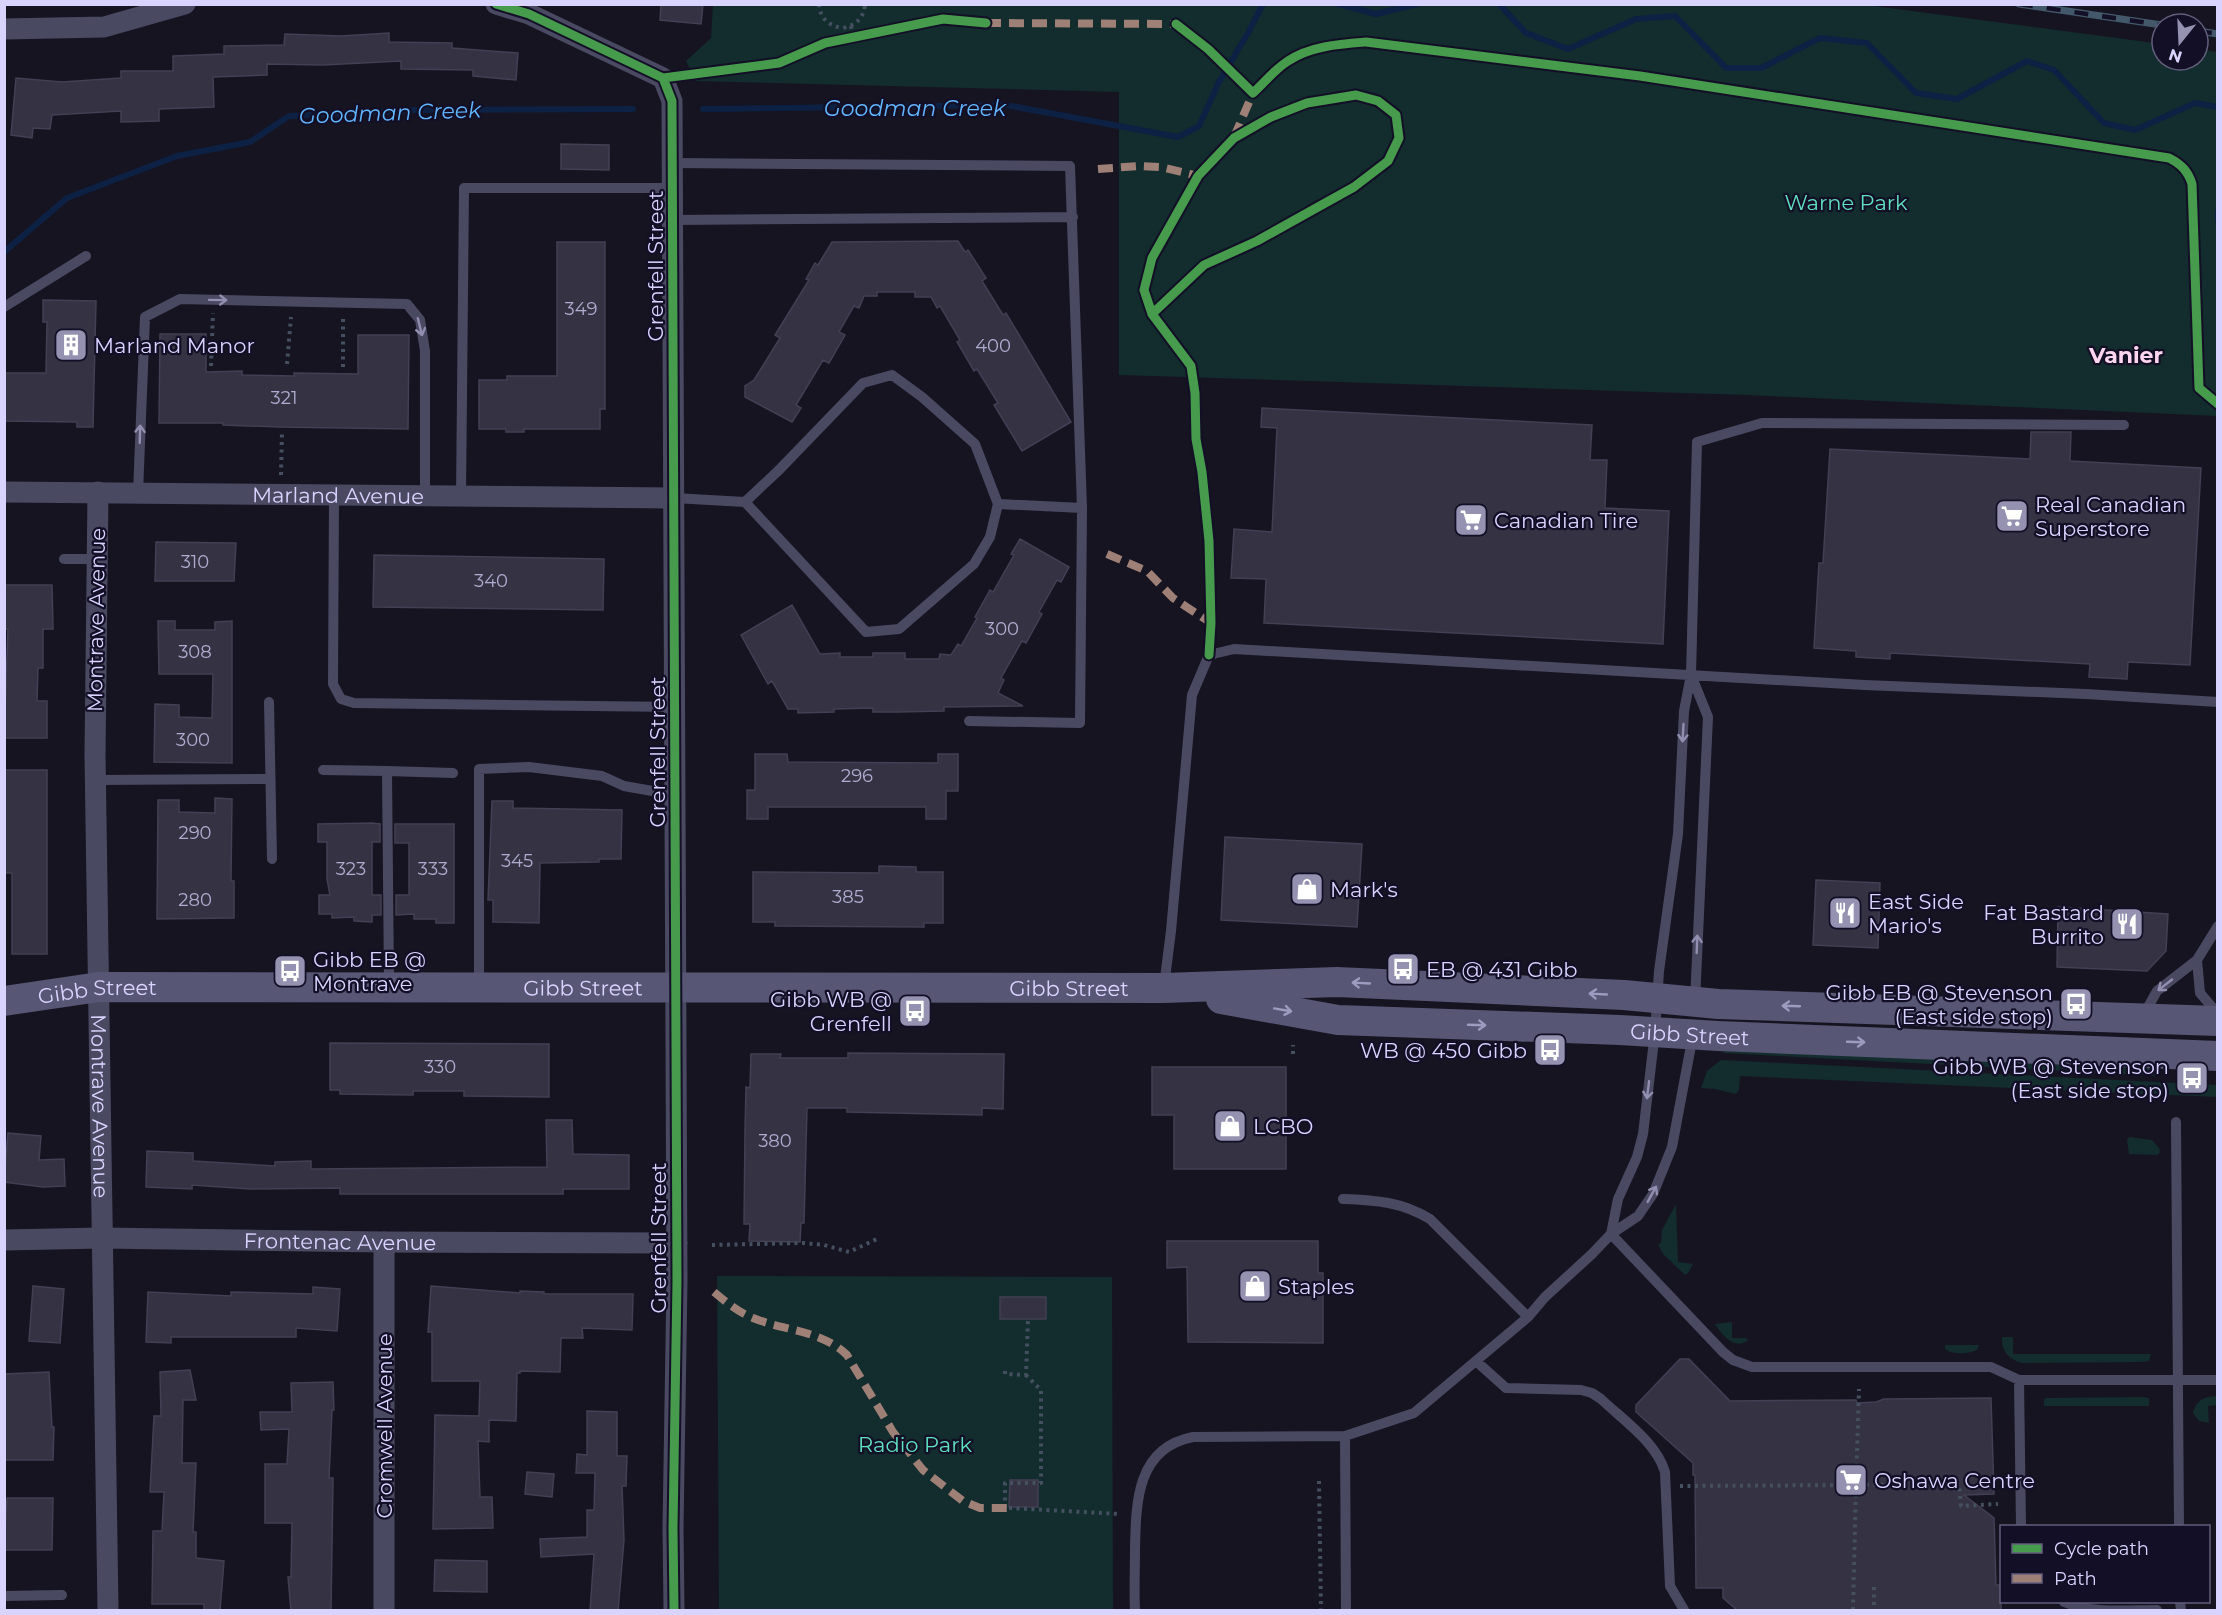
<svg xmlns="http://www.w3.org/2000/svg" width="2222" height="1615" viewBox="0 0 2222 1615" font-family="Montserrat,sans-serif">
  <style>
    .green { fill: #132c2d }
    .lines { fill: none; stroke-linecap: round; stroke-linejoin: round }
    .stream { stroke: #0d2144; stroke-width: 6 }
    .building { fill: #343243; stroke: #433f54; stroke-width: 1.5 }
    .path { stroke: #44505f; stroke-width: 4; stroke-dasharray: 3 4.5; stroke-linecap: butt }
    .service { stroke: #4a4962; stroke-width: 10 }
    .minor { stroke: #4a4962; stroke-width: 21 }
    .secondary { stroke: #575674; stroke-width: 30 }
    .rail-casing { stroke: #43596b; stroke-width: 7 }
    .rail { stroke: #130f26; stroke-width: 4.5; stroke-dasharray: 14; stroke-linecap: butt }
    .quiet { stroke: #9e8076; stroke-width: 8; stroke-dasharray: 15 8; stroke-linecap: butt }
    .cycleway-casing { stroke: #130f26; stroke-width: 13 }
    .cycleway { stroke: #469c4c; stroke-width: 9 }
    .oneway { stroke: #928eb0 }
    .oneway2 { stroke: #9e9bc0 }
    .labels { text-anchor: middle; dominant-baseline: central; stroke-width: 4.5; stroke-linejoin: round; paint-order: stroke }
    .number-label { font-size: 18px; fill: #b0acd0 }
    .park-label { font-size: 21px; fill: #5fe0c0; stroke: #130f26 }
    .street-label { font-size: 21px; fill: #d9d4ff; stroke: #130f26 }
    .poi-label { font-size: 21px; fill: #d9d4ff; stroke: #130f26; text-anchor: start }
    .water-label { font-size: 22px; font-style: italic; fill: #62b6ff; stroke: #130f26 }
    .neighbourhood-label { font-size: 22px; font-weight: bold; fill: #ffd6f0; stroke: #130f26 }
  </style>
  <rect width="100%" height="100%" fill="#161421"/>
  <path class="green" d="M713,4H1859L2162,44V60H2198V49L2217,52V416L1747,395L1119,375V92L696,81L686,61L711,38Z
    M1726,1051L2159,1066L2158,1076L1721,1053Z
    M1721,1060L2217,1085V1097L1740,1076L1739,1090L1736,1094L1715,1089L1701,1088L1707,1071Z
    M2129,1137L2152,1140L2159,1148L2160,1152L2158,1155L2129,1154L2127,1140Z
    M1676,1204L1678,1262L1693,1264L1688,1273L1685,1275L1663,1254L1658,1244L1661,1243L1662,1230Z
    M717,1276L1112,1277L1113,1610H719Z
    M1732,1322V1338H1746L1748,1340C1735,1351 1722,1335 1715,1324Z
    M2002,1337H2013V1354H2151L2149,1361L2142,1362L2022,1363C2009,1360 2001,1351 2002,1337Z
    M1945,1345H1979L1977,1350C1968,1354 1953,1355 1945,1349Z
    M2217,1396V1405L2208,1406L2209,1423L2199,1421L2193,1413C2197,1399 2204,1397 2217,1396Z
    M2144,1397L2149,1398V1406H2044V1399L2047,1398Z"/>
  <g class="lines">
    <path class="stream" d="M1338,4L1376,14L1418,4
      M1499,4L1526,33L1568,49L1636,19L1675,16L1726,68H1761L1820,38L1867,43L1916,93L1957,99L2027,61L2054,70L2104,123L2135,130L2195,103L2218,107
      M703,109L1006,105L1178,137L1199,126L1218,84L1249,31L1263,4
      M2218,211V220
      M4,252L67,198L177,156L250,142L289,116L415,110L633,109"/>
  </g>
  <path class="building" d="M661,4H703L701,24L660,20Z
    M389,33V42L452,43V48L518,53L516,80L473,76V70L401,69V61L323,65L267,64V75L213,77L214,107L159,109V121L121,122V111L52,115L50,129L33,128L32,138L11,135L16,78L62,82L121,78V71H173V56L224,54V46L284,45L285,34L341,36Z
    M561,144L609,145V170L561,169Z
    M958,241L965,252L968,250L986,278L982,281L1003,315L1006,313L1071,422L1022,451L994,405L998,403L977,369L974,371L957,342L960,340L940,306L937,308L931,297H915V292H877V296H864L859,308L854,306L839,332L845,335L829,363L823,360L796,405L801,408L792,422L745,397V386L754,380L780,338L775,335L809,280L806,279L815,263L818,265L832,242Z
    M557,242H605V409H600V429H524V432H506V429H479V380H507V376H557Z
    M43,300L96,301L93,427H77V422L4,421V373H46L47,322H43Z
    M160,334H206V372L242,371V375L294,376V373L358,374V335H409L408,429L280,427L223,425V423H159Z
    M1262,408L1592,425L1590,460H1607L1605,508L1669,511L1663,644L1264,623L1266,579L1231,578L1234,529L1272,532L1277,428L1261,427Z
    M2031,432H2071L2070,461L2201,468L2190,665L2128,662L2127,679L2089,677L2090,664L1890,653V659L1856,657V651L1814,648L1819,563H1823L1830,449L2030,459Z
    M1020,539L1069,567L1061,582L1057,580L1039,612L1042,614L1026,643L1022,641L1001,678L1004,680L998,693L1023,706L944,707V711L898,712H873V708L834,709V712L798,713V709H788L772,681L768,684L741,635L792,605L820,654L840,653V657H873V653H905V659H939L940,654L951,655L958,644L961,646L977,618L975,617L990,590L993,592L1014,555L1011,554Z
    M156,542L236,543L234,581H155Z
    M374,555L604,559L603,610L373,607Z
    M4,585H52L53,629H43V668H38L37,701H47V738H4L8,629H4Z
    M158,621H175V630H215V622L232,621V763L154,762L155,704L179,705V717L212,718L213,674H159Z
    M755,754H787L788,762L938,763V754H958V791H946V819H926V807H768V819H747V790H755Z
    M4,770H47V954H12V873H4Z
    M215,798L232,799L231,881H234V918L157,919L158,800H179V812L215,813Z
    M492,801H513V808L622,810L621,859H599V862L540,863L539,923L493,922V900H488Z
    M372,823L380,824V842H372V895H381V915H372V922L354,921V917L332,918V914H319V895H330L327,879V842H318V824Z
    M395,824H454V923H436V919H414V914L396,915V895H409V843H395Z
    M1225,837L1362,844L1357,927L1221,920Z
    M879,866L916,867V872H943V923H924V927L775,926V922H753V872L879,873Z
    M1816,880L1880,883L1878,948L1813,945Z
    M2058,907L2168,914L2166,951L2147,971L2057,967Z
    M330,1043L549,1044V1097L464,1096V1091H413V1095L340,1094V1090H330Z
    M848,1053L1004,1054L1003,1109L982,1108V1115L847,1112V1108H807L804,1223H801L800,1242L749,1241L750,1224H744L745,1132L746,1087L750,1088L751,1054H781L780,1058H848Z
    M1152,1067H1286V1169H1174V1115H1152Z
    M546,1120H572L573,1154L629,1155V1189H563V1194H340V1188L250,1189L192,1185V1189L146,1187L147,1151L193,1153V1161L275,1166V1162L311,1161V1169L547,1167Z
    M8,1133L41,1136L39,1160L64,1159L65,1186L43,1187L4,1182Z
    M1167,1241H1318V1273H1323V1343L1188,1342L1187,1267L1167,1268Z
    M33,1286L64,1289L60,1343L29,1341Z
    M431,1286L520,1293V1291L544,1292V1294H633L632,1330L582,1328L583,1338H561L560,1372L520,1371V1373H517L516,1421L489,1420V1442L478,1441L480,1497H492L493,1528L433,1529L435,1415L479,1416L480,1381H432V1332H428Z
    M313,1287L340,1289L337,1331L296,1328V1337H171V1343L146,1342L148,1292L231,1296V1292L313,1294Z
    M1000,1297H1046V1319H1000Z
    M1680,1359H1689L1730,1401L1856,1400L1857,1403L1876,1402L1884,1399L1991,1398L1994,1494L1964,1495L1994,1518L1996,1585H2001V1611H1738L1723,1598V1588H1696L1695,1475H1693V1463L1636,1412V1405Z
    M190,1370L196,1400H183L182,1463H196L193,1532H196V1558L224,1561L220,1611H204V1604H152L153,1531H162L164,1492H150L154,1416H161L160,1372Z
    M49,1372L52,1427H54L53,1460H4V1374Z
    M333,1382L334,1410H332L329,1478H333L331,1611H291L288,1577H291L292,1523H265V1464H287L289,1429L261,1430L260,1412H292L291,1383Z
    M587,1411L617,1412V1456H627L626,1486H622L624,1540L618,1611H590L594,1554L541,1557L540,1539L587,1537V1510H594L595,1473H576L577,1454L587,1455Z
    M527,1472L554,1474L552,1497L525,1494Z
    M1010,1480H1038V1507H1009Z
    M7,1498H53L52,1550H4Z
    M435,1560L487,1561V1592L434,1591Z"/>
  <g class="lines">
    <path class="path" d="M819,4C820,19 829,26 843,28C856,25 864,18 865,4
      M851,26L853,37
      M287,364L291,317
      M211,366L213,313
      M343,367V317
      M281,475L282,432
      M1293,1054V1045
      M712,1245L803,1243L824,1245L849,1252L877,1239
      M1005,1371V1374L1026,1375L1028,1319
      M1319,1481L1321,1610
      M1680,1486L1856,1485L1859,1389
      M1005,1508V1483H1041V1390L1026,1375
      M1009,1508L1120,1514
      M1874,1587V1610
      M1853,1610L1856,1485L1959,1484L1961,1506L1998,1504"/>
    <path class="service" d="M673,163L1070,166L1082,508L998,504
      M673,220L1073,217
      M4,307L86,256
      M138,493L145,317L180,299L407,304L420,320L425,351V496
      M334,495L333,684L341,699L354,703L675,707
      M461,496L464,188H673
      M674,498L745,502L866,632L899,629L974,564L990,537L998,504L975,444L922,397L892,375L863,383L779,470L745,502
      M64,559H98
      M1691,675L1708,717L1695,1001
      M269,702L272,859
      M969,721L1080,723L1082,508
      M323,770L387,771
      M95,780L269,779
      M2197,960L2200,993L2218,1014
      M389,984L387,771L453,773
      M479,986V769L529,767L602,776L624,786L675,795
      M1164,986L1171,931L1192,695L1209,655L1234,649L1865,685L2086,694L2218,702
      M2143,1016L2157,991L2197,960L2218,926
      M2176,1122L2179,1526
      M1343,1199C1376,1200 1402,1202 1430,1219L1528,1317
      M1611,1234L1618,1199L1637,1157L1643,1134L1655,1032L1659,971L1678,834L1684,711L1691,675L1697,442L1762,423L2124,425
      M1611,1234L1723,1352L1733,1360L1752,1367H1991L2019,1380H2218
      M1477,1362L1506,1388L1581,1390L1592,1393L1601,1399C1623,1420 1656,1442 1665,1472L1670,1586L1684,1610
      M2019,1380L2021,1526
      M1345,1436L1346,1610
      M4,1596L62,1595
      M2064,1602C2092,1614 2126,1610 2157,1610
      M2180,1602L2181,1610
      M1135,1610C1134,1590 1135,1570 1135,1550C1136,1503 1136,1448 1193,1437L1345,1436L1414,1413L1528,1317L1545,1297L1592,1254L1611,1234L1638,1216L1653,1194L1672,1147L1693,1035"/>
    <g class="minor">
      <path d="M496,4L529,14L663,78L672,101L677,1282L673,1528L674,1610"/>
      <path d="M4,29L104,27L185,4"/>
      <path id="s1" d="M4,492L674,498"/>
      <path id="s2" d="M98,492L95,755L108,1610"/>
      <path id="s3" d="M4,1240L102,1238L384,1242L677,1243"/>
      <path d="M384,1242V1610"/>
    </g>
    <g class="secondary">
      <path id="s4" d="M1221,999L1338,1020L1620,1030L1718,1036L2218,1056"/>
      <path id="s5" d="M4,1001L99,987L1164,988L1337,982L1624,995L1718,1004L2218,1021"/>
    </g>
    <defs>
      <path id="rail" d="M2019,4L2162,25
        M2198,31L2218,34"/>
    </defs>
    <use href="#rail" class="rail-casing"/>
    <use href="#rail" class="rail"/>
    <path class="quiet" d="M986,23L1176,24
      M1234,137L1253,93
      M1098,169L1140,166L1161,167L1198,176
      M1107,554L1147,571L1173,598L1211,623
      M714,1292C726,1302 738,1312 753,1318C785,1331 821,1330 847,1355L893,1432L923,1470L963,1501L980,1508H1009"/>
    <defs>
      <path id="cycleway" d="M496,4L529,14L663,78L672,101L677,1282L673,1528L674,1610
        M1176,24L1208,49L1253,93C1264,83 1275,69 1288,61C1310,46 1340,44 1366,42L1640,76L2169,158C2181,164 2188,171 2192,184L2199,388L2218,404
        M663,78L779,63L825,43L943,19L986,23
        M1152,314L1144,290L1152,258L1198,176L1234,138L1271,117L1307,103L1356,95L1378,101L1396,115L1399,138L1388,161L1354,187L1257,241L1204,265L1152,314L1191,366L1195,393L1196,439L1202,472L1209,541L1211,623L1209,655"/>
    </defs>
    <use href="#cycleway" class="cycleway-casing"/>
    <use href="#cycleway" class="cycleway"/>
  </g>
  <defs><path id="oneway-shaft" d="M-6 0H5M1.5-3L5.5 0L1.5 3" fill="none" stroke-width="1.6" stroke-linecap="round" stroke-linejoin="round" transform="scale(1.5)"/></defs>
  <g class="oneway">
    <use href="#oneway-shaft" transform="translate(218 300) rotate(1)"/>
    <use href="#oneway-shaft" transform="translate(420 327) rotate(76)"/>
    <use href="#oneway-shaft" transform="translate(140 434) rotate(-88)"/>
    <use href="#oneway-shaft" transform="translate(1683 733) rotate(93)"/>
    <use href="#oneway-shaft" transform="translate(1697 944) rotate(-88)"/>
    <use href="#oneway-shaft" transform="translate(2165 985) rotate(142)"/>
    <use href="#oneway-shaft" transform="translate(1648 1090) rotate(97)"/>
    <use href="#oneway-shaft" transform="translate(1652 1194) rotate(-61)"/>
  </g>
  <g class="oneway2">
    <use href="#oneway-shaft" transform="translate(1361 983) rotate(-177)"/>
    <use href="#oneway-shaft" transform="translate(1598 994) rotate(-177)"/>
    <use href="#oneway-shaft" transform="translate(1791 1006) rotate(-178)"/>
    <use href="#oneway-shaft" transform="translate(1283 1010) rotate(10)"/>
    <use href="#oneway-shaft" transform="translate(1477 1025) rotate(2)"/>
    <use href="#oneway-shaft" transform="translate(1856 1042) rotate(2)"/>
  </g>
  <defs>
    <symbol id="building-square" viewBox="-11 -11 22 22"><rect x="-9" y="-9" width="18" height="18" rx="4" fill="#9591b1" stroke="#130f26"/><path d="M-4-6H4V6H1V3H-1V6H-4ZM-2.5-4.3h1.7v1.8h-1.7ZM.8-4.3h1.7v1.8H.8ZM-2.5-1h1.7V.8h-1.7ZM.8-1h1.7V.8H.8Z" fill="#fff"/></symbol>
    <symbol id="supermarket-square" viewBox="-11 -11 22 22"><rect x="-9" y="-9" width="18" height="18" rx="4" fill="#9591b1" stroke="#130f26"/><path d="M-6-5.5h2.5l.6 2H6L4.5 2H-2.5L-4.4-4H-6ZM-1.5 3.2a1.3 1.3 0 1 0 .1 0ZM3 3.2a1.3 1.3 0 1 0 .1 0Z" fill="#fff"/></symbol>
    <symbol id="shop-square" viewBox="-11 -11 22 22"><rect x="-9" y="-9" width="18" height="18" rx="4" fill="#9591b1" stroke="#130f26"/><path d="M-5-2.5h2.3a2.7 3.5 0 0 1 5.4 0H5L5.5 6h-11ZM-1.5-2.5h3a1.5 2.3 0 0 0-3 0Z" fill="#fff"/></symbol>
    <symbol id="restaurant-square" viewBox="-11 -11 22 22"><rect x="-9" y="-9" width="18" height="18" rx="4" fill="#9591b1" stroke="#130f26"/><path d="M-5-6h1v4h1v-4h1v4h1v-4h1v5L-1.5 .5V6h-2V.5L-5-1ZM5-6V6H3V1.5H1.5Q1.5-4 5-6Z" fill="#fff"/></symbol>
    <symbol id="bus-square" viewBox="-11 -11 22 22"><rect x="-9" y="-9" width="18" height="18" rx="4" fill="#9591b1" stroke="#130f26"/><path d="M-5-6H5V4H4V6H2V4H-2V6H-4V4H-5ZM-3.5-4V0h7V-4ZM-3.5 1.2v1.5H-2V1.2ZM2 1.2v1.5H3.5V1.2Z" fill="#fff"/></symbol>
  </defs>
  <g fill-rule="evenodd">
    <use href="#building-square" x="52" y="326" width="38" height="38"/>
    <use href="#supermarket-square" x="1993" y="497" width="38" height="38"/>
    <use href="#supermarket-square" x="1452" y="501" width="38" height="38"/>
    <use href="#shop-square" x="1288" y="870" width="38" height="38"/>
    <use href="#restaurant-square" x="1826" y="894" width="38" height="38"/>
    <use href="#restaurant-square" x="2108" y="905" width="38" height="38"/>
    <use href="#bus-square" x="1384" y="950" width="38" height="38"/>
    <use href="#bus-square" x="271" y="952" width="38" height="38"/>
    <use href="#bus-square" x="2057" y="985" width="38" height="38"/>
    <use href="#bus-square" x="896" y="992" width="38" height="38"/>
    <use href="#bus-square" x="1531" y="1031" width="38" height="38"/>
    <use href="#bus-square" x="2173" y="1059" width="38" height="38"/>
    <use href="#shop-square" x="1211" y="1107" width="38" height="38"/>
    <use href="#shop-square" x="1236" y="1267" width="38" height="38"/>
    <use href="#supermarket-square" x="1832" y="1461" width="38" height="38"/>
  </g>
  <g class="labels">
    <g class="number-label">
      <text x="581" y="309">349</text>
      <text x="993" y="346">400</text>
      <text x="284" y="398">321</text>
      <text x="195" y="562">310</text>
      <text x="491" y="581">340</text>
      <text x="1002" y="629">300</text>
      <text x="195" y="652">308</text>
      <text x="193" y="740">300</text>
      <text x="857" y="776">296</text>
      <text x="195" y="833">290</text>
      <text x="517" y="861">345</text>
      <text x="351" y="869">323</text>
      <text x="433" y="869">333</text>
      <text x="848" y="897">385</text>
      <text x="195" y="900">280</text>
      <text x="440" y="1067">330</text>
      <text x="775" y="1141">380</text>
    </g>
    <g class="park-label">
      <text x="1846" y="202">Warne Park</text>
      <text x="915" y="1444">Radio Park</text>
    </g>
    <g class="street-label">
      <text transform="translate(655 266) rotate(-90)">Grenfell Street</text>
      <text stroke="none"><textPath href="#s1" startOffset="334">Marland Avenue</textPath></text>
      <text transform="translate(96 620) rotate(-89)">Montrave Avenue</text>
      <text transform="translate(657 752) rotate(-90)">Grenfell Street</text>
      <text stroke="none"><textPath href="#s5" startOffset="580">Gibb Street</textPath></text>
      <text stroke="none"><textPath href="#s5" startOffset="1066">Gibb Street</textPath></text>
      <text stroke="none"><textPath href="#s5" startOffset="94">Gibb Street</textPath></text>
      <text stroke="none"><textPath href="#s4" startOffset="471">Gibb Street</textPath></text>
      <text stroke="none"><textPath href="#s2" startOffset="614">Montrave Avenue</textPath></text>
      <text transform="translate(658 1238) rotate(-90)">Grenfell Street</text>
      <text stroke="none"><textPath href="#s3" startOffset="336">Frontenac Avenue</textPath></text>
      <text transform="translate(384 1426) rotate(-90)">Cromwell Avenue</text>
    </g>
    <g class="poi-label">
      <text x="94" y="345">Marland Manor</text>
      <text x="2035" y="504">Real Canadian<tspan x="2035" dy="24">Superstore</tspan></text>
      <text x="1494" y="520">Canadian Tire</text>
      <text x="1330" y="889">Mark's</text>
      <text x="1868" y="901">East Side<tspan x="1868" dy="24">Mario's</tspan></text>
      <text x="2104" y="912" text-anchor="end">Fat Bastard<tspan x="2104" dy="24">Burrito</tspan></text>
      <text x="313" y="959">Gibb EB @<tspan x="313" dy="24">Montrave</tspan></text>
      <text x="1426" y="969">EB @ 431 Gibb</text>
      <text x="2053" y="992" text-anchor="end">Gibb EB @ Stevenson<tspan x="2053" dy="24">(East side stop)</tspan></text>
      <text x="892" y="999" text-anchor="end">Gibb WB @<tspan x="892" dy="24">Grenfell</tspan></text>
      <text x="1527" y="1050" text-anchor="end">WB @ 450 Gibb</text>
      <text x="2169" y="1066" text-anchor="end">Gibb WB @ Stevenson<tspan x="2169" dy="24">(East side stop)</tspan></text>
      <text x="1253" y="1126">LCBO</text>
      <text x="1278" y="1286">Staples</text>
      <text x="1874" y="1480">Oshawa Centre</text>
    </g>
    <g class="water-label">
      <text x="915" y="108">Goodman Creek</text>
      <text transform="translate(390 113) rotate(-2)">Goodman Creek</text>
    </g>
    <g class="neighbourhood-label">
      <text x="2126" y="355">Vanier</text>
    </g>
  </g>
  <rect width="2222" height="1615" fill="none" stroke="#d9d4ff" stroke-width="12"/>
  <rect x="2000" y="1525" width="210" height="78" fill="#130f26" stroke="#625e7d" stroke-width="1.5"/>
  <rect x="2012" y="1544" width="30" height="9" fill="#469c4c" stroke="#625e7d" stroke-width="1.5"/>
  <text x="2054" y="1555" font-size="18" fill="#d9d4ff">Cycle path</text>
  <rect x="2012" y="1574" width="30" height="9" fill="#9e8076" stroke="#625e7d" stroke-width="1.5"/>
  <text x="2054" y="1585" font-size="18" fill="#d9d4ff">Path</text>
  <g transform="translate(2180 42) rotate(198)"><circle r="28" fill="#130f26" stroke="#625e7d" stroke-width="1.5"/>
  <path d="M0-4.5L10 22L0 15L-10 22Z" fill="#9591b1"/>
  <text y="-9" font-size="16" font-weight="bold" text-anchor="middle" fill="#d9d4ff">N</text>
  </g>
</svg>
